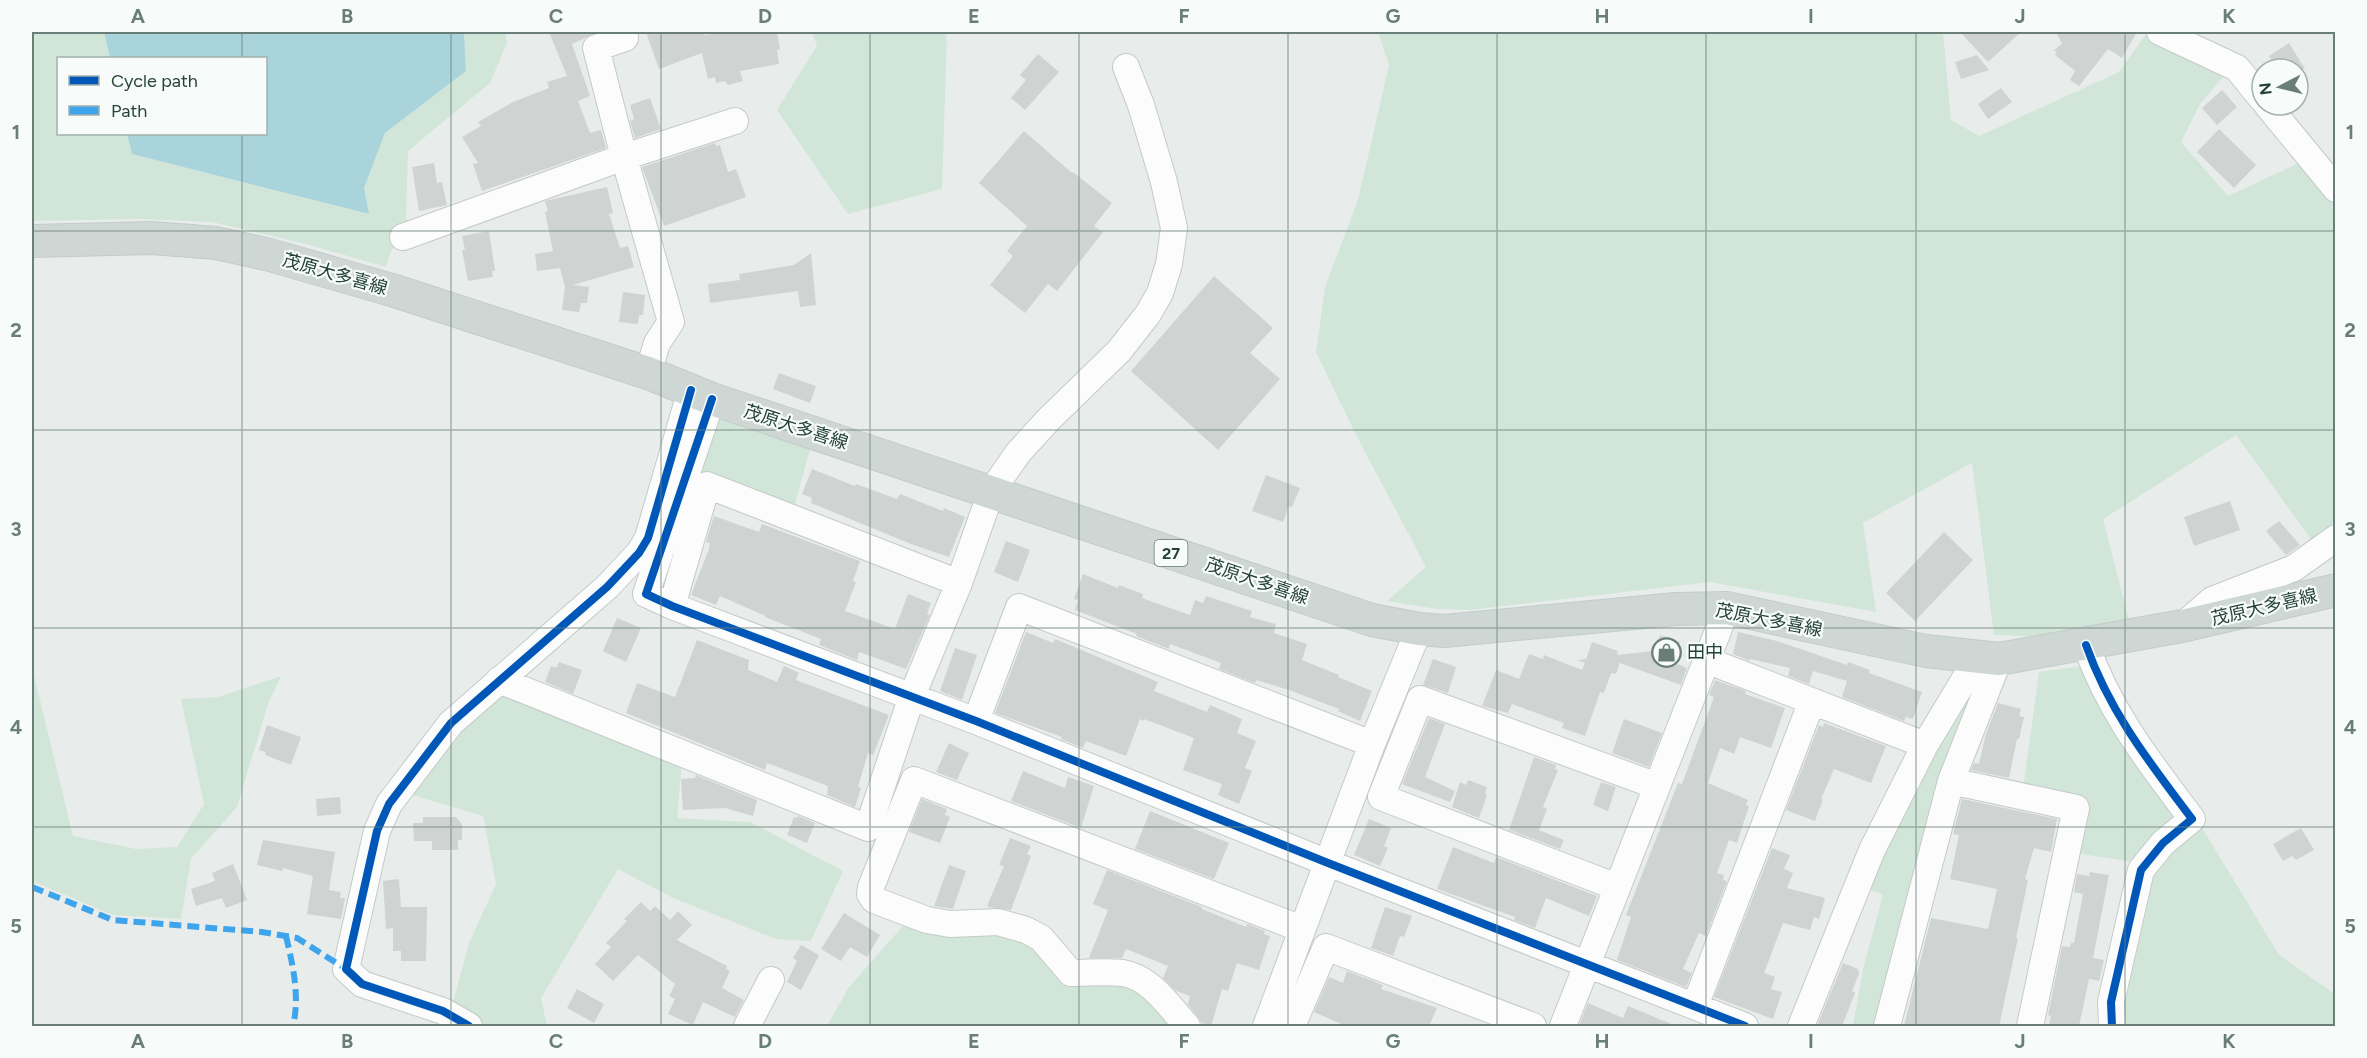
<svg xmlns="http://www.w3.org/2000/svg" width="2367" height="1058" viewBox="0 0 2367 1058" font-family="Figtree,'Noto Sans JP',sans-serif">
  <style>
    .green { fill: #d1e6d8 }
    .water { fill: #a9d4db }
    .building { fill: #cfd4d2 }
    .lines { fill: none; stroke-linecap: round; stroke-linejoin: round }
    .minor-casing { stroke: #c5cac8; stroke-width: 28 }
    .major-casing { stroke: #c3ccc9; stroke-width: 34 }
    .minor { stroke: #fcfcfc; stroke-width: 26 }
    .major { stroke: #cfd7d5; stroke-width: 32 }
    .quiet { stroke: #3ea4ec; stroke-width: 6; stroke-dasharray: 12 6; stroke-linecap: butt }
    .cycleway-casing { stroke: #f7fbf9; stroke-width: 11 }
    .cycleway { stroke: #0057b8; stroke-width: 8 }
    .grid { fill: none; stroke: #697e78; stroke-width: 1.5; stroke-opacity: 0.55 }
    .labels { text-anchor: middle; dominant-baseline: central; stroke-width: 4.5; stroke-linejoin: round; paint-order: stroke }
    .shield { fill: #f7fbf9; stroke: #637a73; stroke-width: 1.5 }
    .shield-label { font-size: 16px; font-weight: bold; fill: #24423a }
    .street-label { font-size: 18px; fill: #24423a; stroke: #f7fbf9 }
    .poi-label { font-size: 18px; fill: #24423a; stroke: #f7fbf9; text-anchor: start }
    .neatline { fill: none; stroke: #697e78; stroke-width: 2 }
    .grid-label { font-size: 20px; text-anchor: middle; font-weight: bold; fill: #697e78 }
  </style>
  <rect width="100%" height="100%" fill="#e8edeb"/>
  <path class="green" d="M32,32H104L110,58H58V134H127L132,154L368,214L364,188L385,133L466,71L464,32H505L507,43L490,83L408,151L406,218L411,227L391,251L386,267L306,244L212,222L136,219L32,221Z
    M812,32H947L942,189L848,214L777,110L817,46Z
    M1378,32H1943L1951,120L1979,136L2119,72L2147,33L2228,71L2200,104L2181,142L2228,196L2303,161L2335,204V530L2315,545L2236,435L2103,519L2129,620L2045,637L1994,635L1972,463L1863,523L1876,612L1710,582L1470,610L1437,609L1387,601L1426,567L1355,433L1316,352L1325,287L1358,200L1389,65Z
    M729,413L812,442L793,511L698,475L713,422Z
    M2088,665L2183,815L2140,863L2075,853L2084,804L2023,789L2039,672Z
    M32,667L73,836L136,849L177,847L204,804L181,699L218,697L281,676L268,704L237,807L191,859L181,919L113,915L32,881Z
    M1971,677H1980L1880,1026H1853L1863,969L1883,895L1864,887Z
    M509,693L682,762L677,818L750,822L843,871L811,941L776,939L673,898L618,869L541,998L547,1026H481L453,1002L469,943L496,884L483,816L409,794L489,696Z
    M2198,821L2279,955L2335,994V1026H2118L2146,873Z
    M903,917L1009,928L1052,963L1121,978L1181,1026H827L849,987L902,927Z"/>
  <path class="water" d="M104,32H464L466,71L385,133L364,188L369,214L132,154L127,134H266V58H110Z"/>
  <path class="building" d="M549,32H598L572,44L590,96L578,101L590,133L601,130L606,148L482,191L473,164L478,163L462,137L481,126L478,122L513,102L549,88L547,82L567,76Z
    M646,32H704L705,35L721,32H777L780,49L777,50L779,64L740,71L743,81L728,85L725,81L716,83L715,77L708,79L702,53L659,69Z
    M1960,32H2021L1988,62Z
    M2056,32H2137L2122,58L2108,49L2079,86L2070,80L2075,71L2055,55L2057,52L2054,50L2062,44Z
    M2289,43L2305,69H2277L2269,56Z
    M1038,54L1059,72L1025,110L1011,98L1026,80L1020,75Z
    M1977,55L1989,70L1961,79L1955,62Z
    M2001,88L2012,102L1988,119L1978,104Z
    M2222,90L2237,107L2217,125L2202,108Z
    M650,98L661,129L635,138L630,121L634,119L630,105Z
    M2219,129L2256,165L2234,188L2197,152Z
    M1024,131L1072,173L1073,172L1112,203L1094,226L1103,232L1057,291L1048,284L1025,313L990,285L1013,256L1007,251L1027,226L979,183Z
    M715,143L716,146L720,145L728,172L736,169L746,197L664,226L642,167Z
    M434,163L437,183L442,182L447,205L419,211L412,167Z
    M607,187L613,213L609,214L620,248L628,246L634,267L573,285L589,287L587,303H581L579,312L562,310L565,287L560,268L537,271L535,254L553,251L545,212L548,211L545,201Z
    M489,231L495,271H492L493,277L468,281L462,250H465L462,236Z
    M811,253L816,305L800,307L798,291L710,303L708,284L740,280L739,274L794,265Z
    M1214,276L1273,328L1250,353L1280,379L1218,450L1131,371Z
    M623,292L645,295L643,315H639L638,324L619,322Z
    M779,373L816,386L810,403L773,389Z
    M812,469L855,486L856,484L897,499L900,494L943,511L944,508L965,517L949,557L911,544L811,503L812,498L802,494Z
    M1266,475L1300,488L1292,507L1289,506L1283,522L1252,511Z
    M2230,501L2240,530L2194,546L2184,517Z
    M714,516L759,532L762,524L860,561L853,581L856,582L845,611L895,629L908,594L931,603L927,614L930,615L906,669L859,652L857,660L819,645L821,639L765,617L766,616L720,596L716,605L691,595L709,549L710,543L706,542Z
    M2279,521L2300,545L2286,555L2266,531Z
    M1944,532L1973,560L1915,621L1886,593Z
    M1006,541L1030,550L1018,582L994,572Z
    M1083,574L1118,588L1119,585L1143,594L1142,598L1187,614L1190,615L1195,600L1203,603L1206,596L1252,611L1250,617L1276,624L1274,633L1307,644L1302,660L1339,675L1338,677L1372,691L1360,721L1338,711L1339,709L1289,690L1256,680L1255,683L1219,669L1221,663L1170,644L1169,649L1136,636L1137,634L1075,610L1078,600L1074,599Z
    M617,618L641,628L626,662L603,651Z
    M1026,632L1053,643L1055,639L1158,682L1154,691L1207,712L1210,705L1242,719L1237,733L1256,741L1245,768L1252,771L1239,804L1218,795L1222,784L1183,770L1194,738L1144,719V721L1140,719L1126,756L1086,741L1083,748L1061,739L1062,737L995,713Z
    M1738,632L1777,641L1847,665L1848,662L1870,670L1869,673L1922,692L1913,719L1906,717L1904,721L1842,697L1847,681L1813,671L1809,684L1788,676L1790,668L1750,659V661L1733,654Z
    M1660,635L1680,642L1673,662L1687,668L1681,685L1620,663L1616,674L1611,673L1604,693L1600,692L1585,736L1562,728L1564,723L1512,704L1508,713L1482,706L1496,670L1519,679L1529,654L1543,659L1544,655L1582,670L1585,663L1577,660L1586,659L1592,642L1618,651L1617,655L1654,651Z
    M697,640L749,660L748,670L777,682L784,666L799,673L796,680L889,715L873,755L868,753L858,787L861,788L855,807L827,795L828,786L767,763L765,770L626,713L637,683L675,697Z
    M955,648L977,655L962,700L940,691Z
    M1433,659L1456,667L1448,693L1423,685Z
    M559,662L582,670L573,694L545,682L551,666L556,668Z
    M1715,680L1746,691L1745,694L1785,708L1771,748L1740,737L1734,754L1720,748L1708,783L1748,800L1746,805L1749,806L1737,843L1729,840L1717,873L1724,875L1723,880L1727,881L1706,936L1699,933L1683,969L1692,973L1686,987L1617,960L1631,917L1626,915L1678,783L1682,784L1714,697L1709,695Z
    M1998,703L2021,709L2019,716L2024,717L2019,739H2017L2009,778L1971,770L1974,763L1979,764L1986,734Z
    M1429,718L1445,724L1425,777L1455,791L1450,802L1402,784Z
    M1624,719L1662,733L1649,767L1612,753Z
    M1824,723L1886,746L1871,783L1834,769L1821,799H1823L1815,821L1786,810L1819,725L1823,727Z
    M267,725L301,737L291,765L265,755L266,752L259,750Z
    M949,743L969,753L957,780L936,772Z
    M1534,757L1556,765L1555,769L1558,770L1543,807L1547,809L1539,830L1564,840L1560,849L1509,830Z
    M1023,771L1065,788L1068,777L1094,786L1081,828L1011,801Z
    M696,775L757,800L753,816L725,808L683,810L681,779L695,778Z
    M1468,780L1487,787L1485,794L1487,795L1479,818L1452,807L1460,782L1466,785Z
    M1601,782L1616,787L1608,811L1593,805Z
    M340,797L341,814L317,816L316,799Z
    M922,799L947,809L945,815L950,817L940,843L909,832Z
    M1962,799L2057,819L2051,852L2034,848L2025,879L2028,880L2016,938H2018L1999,1026H1904L1931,918L1988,929L1997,889L1950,879L1959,835L1953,834Z
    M1150,811L1229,843L1214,879L1135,849Z
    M798,816L815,823L807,843L787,835L794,817L797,818Z
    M423,817H456L462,824V840H458V850H432V841H414L413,823H423Z
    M1369,819L1391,828L1384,846L1388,848L1380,866L1354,855Z
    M2301,828L2314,850L2296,860L2292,856L2283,861L2273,844Z
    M1010,838L1031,846L1027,854L1031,856L1011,910L989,907L987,906L1004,866L999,865Z
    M263,840L335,852L329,890L341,892L340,898H345L341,919L307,914L313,876L283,868L282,871L257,865Z
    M1453,847L1494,863L1496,857L1597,896L1589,916L1546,898L1535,928L1514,920L1515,917L1437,889Z
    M1772,848L1790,855L1784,869L1793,873L1787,888L1825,898L1819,919L1814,917L1810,930L1783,923L1764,973L1775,977L1771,989L1782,992L1773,1019L1714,997Z
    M233,864L247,900L226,908L222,898L196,906L191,889L215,881L212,873Z
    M949,865L966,871L953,909L934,906Z
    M1107,870L1202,907V909L1246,927L1247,924L1265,931L1264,934L1270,936L1259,970L1237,963L1228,991L1222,989L1211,1026L1202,1023L1188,1004L1190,996L1176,991L1163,978L1168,966L1126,949L1122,958H1089L1108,910L1093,904Z
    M2090,872L2109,875L2093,958L2104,960L2099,981L2089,979L2079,1026H2049L2051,1016L2048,1015L2062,946L2070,947L2071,943H2074L2083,894L2074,892L2077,874L2089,876Z
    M399,879L401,907H427L426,961H401V951H393V928L386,929L383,881Z
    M641,902L650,911L655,906L670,920L678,911L692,925L677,940L727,966L726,969L730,971L722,988L744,1000L735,1017L703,1002L693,1025L668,1014L675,999L669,996L675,984L638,955L613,981L595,964L611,947L606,943L627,921L624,919Z
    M1385,907L1412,916L1404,937L1400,936L1393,956L1371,948Z
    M844,913L880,935L867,957L850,947L841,961L821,949Z
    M801,945L819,955L801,990L787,982L797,961L793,958Z
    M1843,963L1858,969L1859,974L1852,991L1855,993L1842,1026H1817Z
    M1347,971L1383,985L1381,989L1437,1008L1429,1026H1346L1314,1012L1329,977L1343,983Z
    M577,989L604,1004L594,1023L567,1008Z
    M1588,1003L1623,1018L1628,1006L1676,1026H1579Z"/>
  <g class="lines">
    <defs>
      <path id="minor" d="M622,32L625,38L596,48L624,157L671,322L657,343L648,373
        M2160,32L2237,68L2262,99
        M2267,105L2336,189
        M403,237L624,157L735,121
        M712,399L646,594L672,606L976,721L1328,863L1745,1026
        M672,606L707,485L959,583
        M2182,626L2212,600L2294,568L2336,538
        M2086,645C2110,713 2150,763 2192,819L2163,843L2141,870L2111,1002L2112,1026
        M1706,660L1925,745
        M499,680L868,828L912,696L959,583L991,492L1018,453L1048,420L1119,351L1148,314L1160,293L1169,264L1174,228L1164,182L1141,105L1126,67
        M976,721L1019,607L1372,744
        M1951,781L2076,808L2030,1026
        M1617,887L1381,797L1420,699L1657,786
        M1695,1006L1812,701
        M469,1026L443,1011L362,984L346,969L377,831L389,804L451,723L607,587L639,553L648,538L691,390
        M747,1026L771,980
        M1187,1026C1170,1007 1150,977 1123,973C1106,971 1088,973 1071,973L1041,938L1026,930L998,922L950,924L927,920L874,900L870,894L871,887L914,780L1302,929
        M1266,1026L1372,744L1419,629
        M1292,1026L1326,947L1533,1026
        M1563,1026L1727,608
        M1801,1026L1872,850L1925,745L1978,657
        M1887,1026L1951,781L1999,659"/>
      <path id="major" d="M32,241L152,238L216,243L270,255L395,291L648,373L712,399L1372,620L1419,629L1444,631L1676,609L1727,608L1926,651L1999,659L2182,626L2336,590"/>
    </defs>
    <use href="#minor" class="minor-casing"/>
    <use href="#major" class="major-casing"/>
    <use href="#minor" class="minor"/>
    <use href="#major" class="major"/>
    <path class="quiet" d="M32,887L113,920L262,932L297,938L346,969
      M286,936C293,966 300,996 293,1026"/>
    <defs>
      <path id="cycleway" d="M712,399L646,594L672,606L976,721L1328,863L1745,1026
        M2086,645C2110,713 2150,763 2192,819L2163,843L2141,870L2111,1002L2112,1026
        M469,1026L443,1011L362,984L346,969L377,831L389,804L451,723L607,587L639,553L648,538L691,390"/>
    </defs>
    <use href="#cycleway" class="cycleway-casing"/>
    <use href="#cycleway" class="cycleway"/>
  </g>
  <path class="grid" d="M242,32V58M451,32V1026M661,32V1026M870,32V1026M1079,32V1026M1288,32V1026M1497,32V1026M1706,32V1026M1916,32V1026M2125,32V1026M242,134V1026M32,231H2336M32,430H2336M32,628H2336M32,827H2336"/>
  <defs>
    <symbol id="shop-ring" viewBox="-11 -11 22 22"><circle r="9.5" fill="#f7fbf9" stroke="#697e78" stroke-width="1.5"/><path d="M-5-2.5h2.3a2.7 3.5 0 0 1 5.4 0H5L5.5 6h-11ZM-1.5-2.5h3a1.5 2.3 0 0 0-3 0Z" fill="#697e78"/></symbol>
  </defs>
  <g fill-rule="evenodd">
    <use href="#shop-ring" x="1650" y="636" width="33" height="33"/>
  </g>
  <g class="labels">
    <rect class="shield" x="1154.5" y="540" width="33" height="26" rx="4.5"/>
    <g class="shield-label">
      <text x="1171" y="553">27</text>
    </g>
    <g class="street-label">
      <text transform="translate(335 274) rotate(16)">茂原大多喜線</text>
      <text transform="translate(796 427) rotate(18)">茂原大多喜線</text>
      <text transform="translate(1257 581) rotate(19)">茂原大多喜線</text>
      <text transform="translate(2264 607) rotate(-13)">茂原大多喜線</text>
      <text transform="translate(1769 620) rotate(11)">茂原大多喜線</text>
    </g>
    <g class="poi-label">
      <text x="1687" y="652">田中</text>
    </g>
  </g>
  <rect width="2367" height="1058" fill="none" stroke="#f7fbf9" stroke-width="66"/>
  <rect x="57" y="57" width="210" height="78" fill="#f7fbf9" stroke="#a3b1ad" stroke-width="1.5"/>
  <rect x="69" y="76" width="30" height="9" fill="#0057b8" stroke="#a3b1ad" stroke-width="1.5"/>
  <text x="111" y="87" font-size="18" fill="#24423a">Cycle path</text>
  <rect x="69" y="106" width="30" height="9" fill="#3ea4ec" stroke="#a3b1ad" stroke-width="1.5"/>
  <text x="111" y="117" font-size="18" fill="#24423a">Path</text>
  <g transform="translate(2280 87) rotate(263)"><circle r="28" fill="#f7fbf9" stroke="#a3b1ad" stroke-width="1.5"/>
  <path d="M0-4.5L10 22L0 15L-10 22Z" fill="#697e78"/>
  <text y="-9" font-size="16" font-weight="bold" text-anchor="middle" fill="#24423a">N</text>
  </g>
  <rect x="33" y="33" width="2301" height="992" class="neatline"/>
  <g class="grid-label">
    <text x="138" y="23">A</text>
    <text x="347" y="23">B</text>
    <text x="556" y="23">C</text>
    <text x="765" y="23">D</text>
    <text x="974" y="23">E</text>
    <text x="1184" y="23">F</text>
    <text x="1393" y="23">G</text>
    <text x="1602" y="23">H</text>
    <text x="1811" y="23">I</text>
    <text x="2020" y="23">J</text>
    <text x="2229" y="23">K</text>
    <text x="16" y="139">1</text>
    <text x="2350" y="139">1</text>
    <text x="16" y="337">2</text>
    <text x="2350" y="337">2</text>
    <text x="16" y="536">3</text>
    <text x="2350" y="536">3</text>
    <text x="16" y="734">4</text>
    <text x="2350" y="734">4</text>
    <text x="16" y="933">5</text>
    <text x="2350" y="933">5</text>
    <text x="138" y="1048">A</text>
    <text x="347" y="1048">B</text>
    <text x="556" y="1048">C</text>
    <text x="765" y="1048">D</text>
    <text x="974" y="1048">E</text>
    <text x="1184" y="1048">F</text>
    <text x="1393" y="1048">G</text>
    <text x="1602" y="1048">H</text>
    <text x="1811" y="1048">I</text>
    <text x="2020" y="1048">J</text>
    <text x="2229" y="1048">K</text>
  </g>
</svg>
